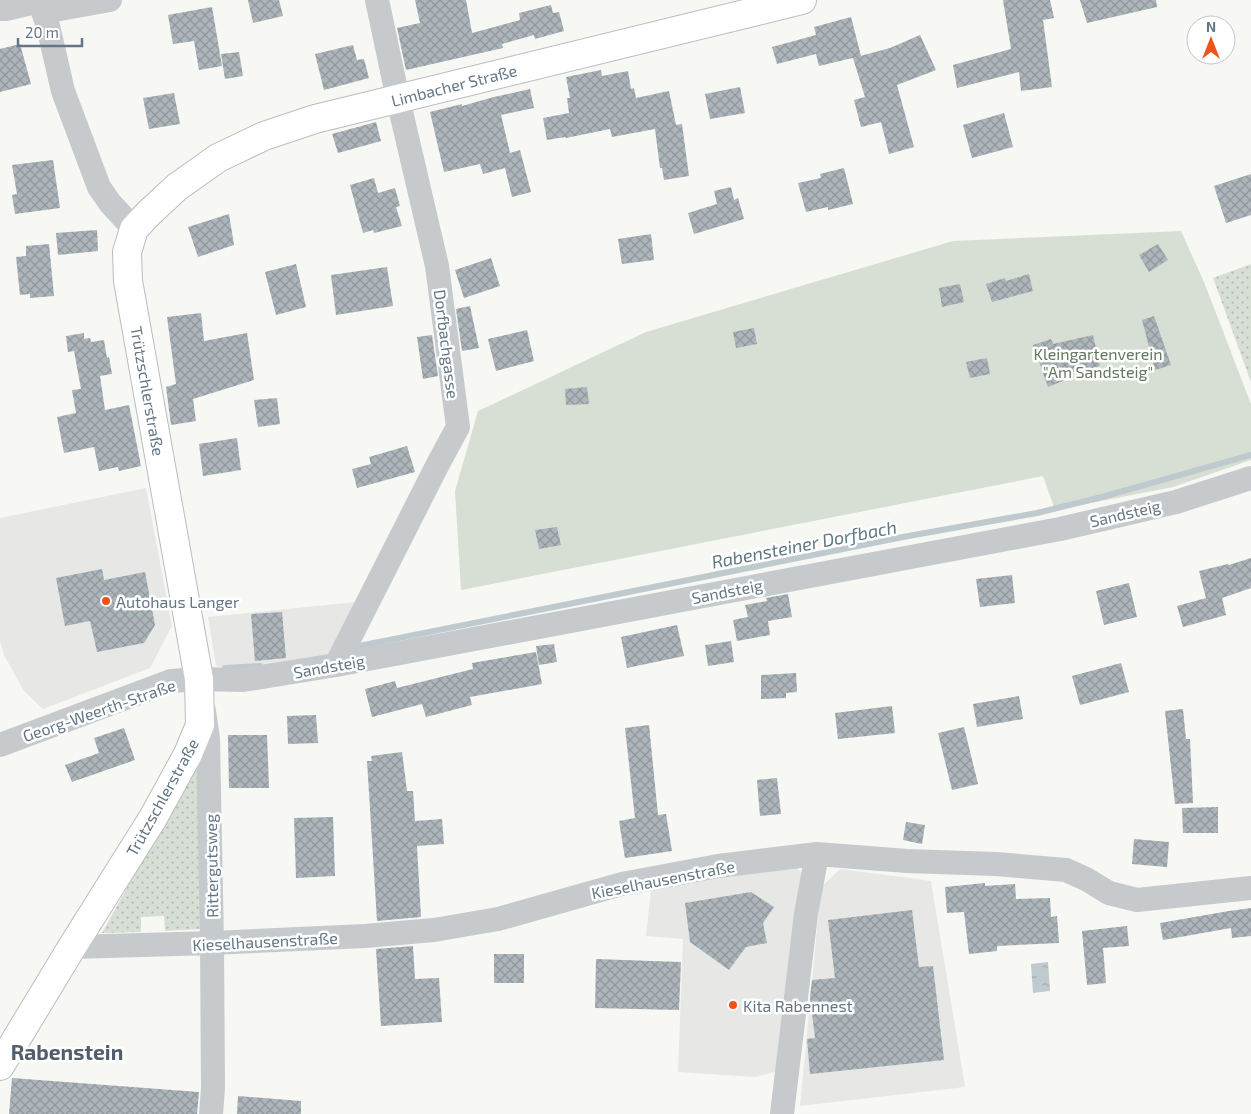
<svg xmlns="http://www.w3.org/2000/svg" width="1251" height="1114" viewBox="0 0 1251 1114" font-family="'Exo 2',sans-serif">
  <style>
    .built { fill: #e7e8e6 }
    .grass { fill: url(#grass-dots) }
    .garden { fill: #d7dfd4 }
    .water { fill: url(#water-ripples) }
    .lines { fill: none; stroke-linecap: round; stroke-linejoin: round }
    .stream { stroke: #bfcacf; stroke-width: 6 }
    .building { fill: url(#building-cross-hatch) }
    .secondary-casing { stroke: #b8bdc2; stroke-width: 30 }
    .street { stroke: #c6cacd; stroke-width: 24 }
    .secondary { stroke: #fff; stroke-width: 28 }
    .poi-dot { fill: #ef531a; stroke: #fff; stroke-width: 2 }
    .labels { text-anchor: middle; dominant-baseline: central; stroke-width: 5; stroke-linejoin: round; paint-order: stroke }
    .street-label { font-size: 16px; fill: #637686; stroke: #fff }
    .park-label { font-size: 16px; fill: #63785f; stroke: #fff }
    .poi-label { font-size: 16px; fill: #637686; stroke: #fff; text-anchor: start }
    .water-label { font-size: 18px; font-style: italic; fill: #5f7883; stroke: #fff }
    .district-label { font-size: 21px; font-weight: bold; fill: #525f6b; stroke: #fff }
  </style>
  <defs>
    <pattern id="grass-dots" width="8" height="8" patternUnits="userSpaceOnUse" patternTransform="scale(1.25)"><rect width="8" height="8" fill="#d7dfd4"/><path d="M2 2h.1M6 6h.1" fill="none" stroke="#b2b9b2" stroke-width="1.8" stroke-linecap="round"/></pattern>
    <pattern id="water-ripples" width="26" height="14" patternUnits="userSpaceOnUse" patternTransform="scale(1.25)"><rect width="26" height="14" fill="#bfcacf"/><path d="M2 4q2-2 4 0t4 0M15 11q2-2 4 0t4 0" fill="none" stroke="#9fa9ae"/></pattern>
    <pattern id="building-cross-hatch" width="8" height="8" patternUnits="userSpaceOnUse" patternTransform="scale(1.25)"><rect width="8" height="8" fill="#acb5ba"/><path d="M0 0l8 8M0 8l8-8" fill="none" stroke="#90989d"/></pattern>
  </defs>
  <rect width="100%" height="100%" fill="#f7f7f3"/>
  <path class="built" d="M146,488L172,626L150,668L43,709L24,691L4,655L0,641V518Z
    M356,602L330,660L251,674L216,666L208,617Z
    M792,864L802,873L778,1071L756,1077L678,1072L683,939L646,936L651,889Z
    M840,869L931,881L965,1087L800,1106L821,887Z"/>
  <path class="grass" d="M1251,264V382L1213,278Z
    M200,757L202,929L165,931L164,916L141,917V932L102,933Z"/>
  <path class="garden" d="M1181,231L1204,282L1251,404V460L1173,487L1055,510L1043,476L461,590L455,491L478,411L646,332L953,241Z"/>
  <path class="water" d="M1048,962L1050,991L1033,993L1031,964Z"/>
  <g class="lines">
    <path class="stream" d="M359,646L903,537L1037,513L1102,497L1251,455
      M225,668L260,666"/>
  </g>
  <path class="building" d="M248,0H279L283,16L253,23Z
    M415,0H466L472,33L520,20L519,13L551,5L553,13L559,12L564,31L535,39L534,35L502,44L503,48L406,70L397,28L420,23Z
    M1003,0H1050L1054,18L1043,20L1052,87L1021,91L1019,72L957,88L953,65L1011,49Z
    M1080,0H1156L1157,7L1087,23Z
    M212,7L222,66L199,70L194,41L173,44L168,15Z
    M851,17L861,56L819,66L816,54L777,64L772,47L816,35L814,27Z
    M920,35L936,70L897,85L914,147L889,154L881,122L861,127L854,100L865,97L853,58L890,48Z
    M20,44L31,84L0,92V49Z
    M353,45L357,60L364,59L369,78L324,90L315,54Z
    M239,52L243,76L225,79L221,54Z
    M601,70L602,76L628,71L631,89L634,88L636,98L669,91L676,125L682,124L689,176L664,180L662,168H660L655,129L612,137L610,129L566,138L565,137L547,140L543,118L569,113L567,98H570L566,77Z
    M740,87L745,113L710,119L705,94Z
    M530,89L534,108L501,115L510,153L520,150L531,192L512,197L505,168L483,174L480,164L444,172L430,112L462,104V106L494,97Z
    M174,93L180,124L149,129L143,98Z
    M1004,113L1013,147L972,158L963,125Z
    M376,122L381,141L338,153L332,134Z
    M53,160L60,208L15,214L12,195L17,194L12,165Z
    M844,168L853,204L828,210V207L806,212L798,183L821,178L820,174Z
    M1251,174V215L1226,223L1214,186Z
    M374,178L378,193L395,188L400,206L396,207L402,226L374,233L373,230L363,233L350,185Z
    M731,187L734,200L738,198L744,219L694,234L688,213L717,204L714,191Z
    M229,214L234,245L198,257L188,227Z
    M97,230L98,251L58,255L56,233Z
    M651,234L654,260L622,264L618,239Z
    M49,244L54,296L30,298V294L20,295L16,257L26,256V246Z
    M1158,244L1168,260L1149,272L1139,255Z
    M491,258L500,286L464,298L455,270Z
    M296,264L306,307L276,315L265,272Z
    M387,267L393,306L336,315L331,275Z
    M1029,274L1033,291L992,302L986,284L1005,278L1006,281Z
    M960,284L964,302L942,307L939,288Z
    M470,306L479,348L462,351L456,309Z
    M201,313L204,341L247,333L254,380L193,399L196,421L171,425L166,387L176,384L167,317Z
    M1154,316L1171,365L1155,370L1142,320Z
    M754,328L757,344L736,348L733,332Z
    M527,330L534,361L496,371L488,339Z
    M84,333V339L90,338L91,342L104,340L107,358L109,357L112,374L100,376L105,410L129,405L141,466L119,471L118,467L99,471L94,447L64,453L57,417L76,413L72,390L81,389L74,351L68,352L66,336Z
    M432,335L438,376L423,379L417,337Z
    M1093,335L1100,366L1063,375L1065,380L1048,387L1033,345L1051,339L1053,344Z
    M987,358L990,374L970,378L966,362Z
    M587,387L589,404L566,405L565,389Z
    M277,398L280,424L258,427L254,400Z
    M237,438L241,470L203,476L199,444Z
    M407,446L415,472L357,488L352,469L371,464L369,457Z
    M557,527L561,545L539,549L535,530Z
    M1251,558V588L1222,598L1226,615L1183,627L1177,606L1206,598L1199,571L1228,564L1229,565Z
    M102,569L104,580L145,572L155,625L144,643L97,652L90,621L65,626L56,578Z
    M1012,575L1015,603L980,607L976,579Z
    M1129,583L1137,617L1104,625L1096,591Z
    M788,594L792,617L768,621L770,635L737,641L733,620L748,617L745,605L767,601L766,598Z
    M282,612L286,658L255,661L251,614Z
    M677,625L684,656L627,668L621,637Z
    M731,641L734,662L708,666L705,645Z
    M554,644L557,662L539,665L536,646Z
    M536,652L542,684L470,697L472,705L426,717L422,704L372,717L365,689L395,681L397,688L473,669L472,663Z
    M1121,663L1129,692L1080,705L1072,676Z
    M796,673L797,692L786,693V698L761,699V675Z
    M1019,696L1023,719L977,727L973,704Z
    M892,706L895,733L838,739L835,713Z
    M1183,709L1186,739H1190L1193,803L1175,804L1165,711Z
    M316,715L318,743L288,744L287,716Z
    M649,725L658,815L666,814L672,851L625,858L619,821L635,818L625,728Z
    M964,727L978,784L952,790L938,733Z
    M124,728L135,760L72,782L65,765L99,753L94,738Z
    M228,735H267L269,788H229Z
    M402,752L407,791H413L415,821L442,819L444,844L417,846L421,917L377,921L367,761H372L371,756Z
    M777,778L781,814L760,816L757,780Z
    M1218,807V833H1183L1182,808Z
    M333,817L335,876L296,878L294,818Z
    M906,822L925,825L922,844L903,840Z
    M1134,839L1169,842L1167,867L1132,864Z
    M985,883V886L1015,884L1016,899L1050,898L1051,917L1057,916L1059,943L997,946V951L969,954L964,912L947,913L945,887Z
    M751,892L774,907L763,923L767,943L746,947L729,970L690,942L685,903Z
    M1251,908V936L1232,938L1231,928L1163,940L1160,923L1229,911Z
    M912,910L919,967L933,966L944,1060L810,1074L807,1039L815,1038L810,997L812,980L835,978L828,920Z
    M1127,926L1129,946L1103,948L1106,983L1087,985L1082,931Z
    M413,946L415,979L439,978L442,1022L381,1026L376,949Z
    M494,954H524V983H494Z
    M596,959L681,962L679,1010L595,1008Z
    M12,1078L199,1092L197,1114H9Z
    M238,1096L301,1101V1114H237Z"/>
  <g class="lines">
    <defs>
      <path id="secondary" d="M0,1066L72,947L153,818L188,754L200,725L199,679L128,281L127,252L134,229L149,213L177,187L218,158L264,136L315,119L802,0"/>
    </defs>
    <use href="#secondary" class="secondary-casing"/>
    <path class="street" d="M39,0L48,26L63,91L99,187L110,203L134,229
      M0,9H6L40,1
      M43,12L110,0
      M336,665L439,462L458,427L437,266L398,99L377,0
      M204,711L208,739L212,943L213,1088L211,1114
      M0,745L171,681L199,679L243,680L336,665L1060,529L1176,502L1251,478
      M72,947L212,943L365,936L434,930L498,919L622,884L718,866L817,854L907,861L996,864L1066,870L1086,879L1109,893L1137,900L1251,888
      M782,1114L806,914L817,854"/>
    <use href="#secondary" class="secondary"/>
  </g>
  <g class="poi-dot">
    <circle cx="106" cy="601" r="5"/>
    <circle cx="733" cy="1005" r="5"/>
  </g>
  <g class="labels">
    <g class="street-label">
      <text transform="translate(454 85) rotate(-14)">Limbacher Straße</text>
      <text transform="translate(447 344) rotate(83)">Dorfbachgasse</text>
      <text transform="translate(148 391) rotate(80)">Trützschlerstraße</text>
      <text transform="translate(1125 513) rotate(-13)">Sandsteig</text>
      <text transform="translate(727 591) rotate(-11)">Sandsteig</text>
      <text transform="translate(329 666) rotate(-10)">Sandsteig</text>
      <text transform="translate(99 710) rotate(-19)">Georg-Weerth-Straße</text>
      <text transform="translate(162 797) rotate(-61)">Trützschlerstraße</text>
      <text transform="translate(211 866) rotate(-91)">Rittergutsweg</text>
      <text transform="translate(663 879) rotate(-11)">Kieselhausenstraße</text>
      <text transform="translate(265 941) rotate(-3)">Kieselhausenstraße</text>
    </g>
    <g class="park-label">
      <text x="1098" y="353">Kleingartenverein<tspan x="1098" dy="18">"Am Sandsteig"</tspan></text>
    </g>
    <g class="poi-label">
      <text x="116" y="601">Autohaus Langer</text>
      <text x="743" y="1005">Kita Rabennest</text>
    </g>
    <g class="water-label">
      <text transform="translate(804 544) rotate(-11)">Rabensteiner Dorfbach</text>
    </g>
    <g class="district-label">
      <text x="67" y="1051">Rabenstein</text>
    </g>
  </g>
  <g transform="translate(1211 40)"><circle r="24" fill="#ffffff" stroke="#c1c8cf"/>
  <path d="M0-4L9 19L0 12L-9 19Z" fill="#ef531a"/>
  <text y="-8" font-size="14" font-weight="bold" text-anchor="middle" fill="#637686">N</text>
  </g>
  <path d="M18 38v8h64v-8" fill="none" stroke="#637686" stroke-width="2.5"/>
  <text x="25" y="38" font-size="15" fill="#637686" stroke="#ffffff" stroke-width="4" paint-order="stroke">20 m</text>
</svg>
